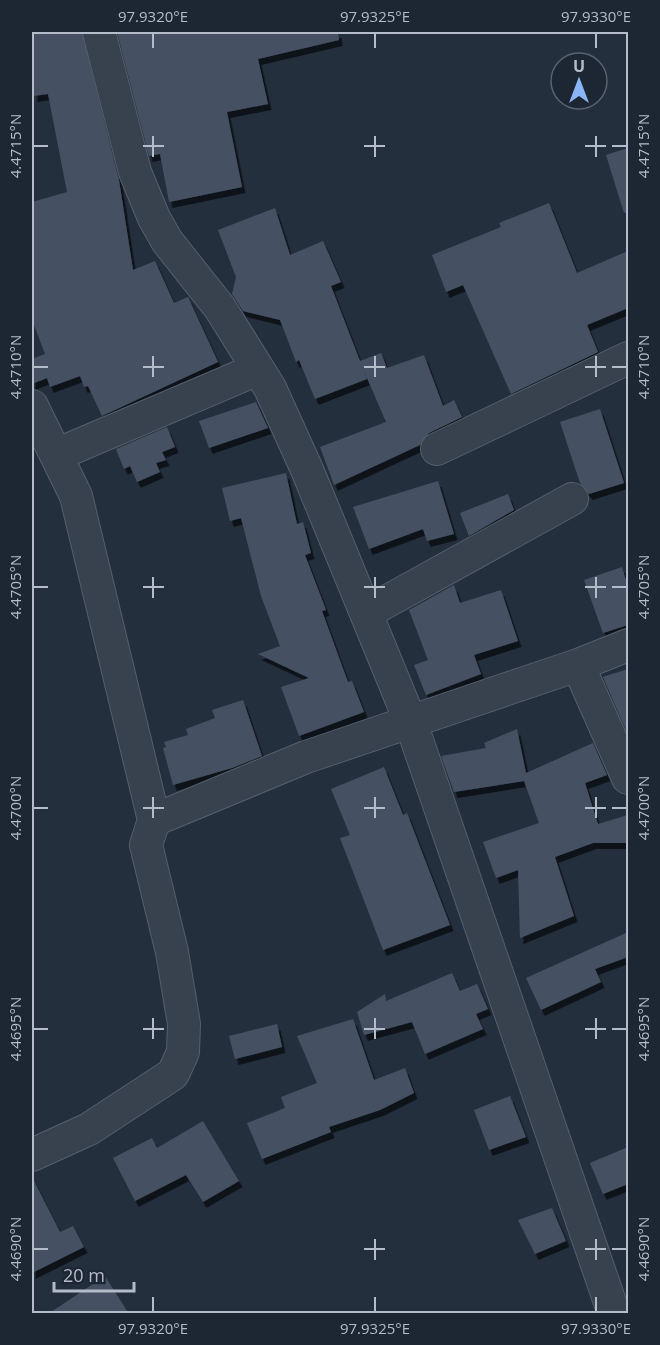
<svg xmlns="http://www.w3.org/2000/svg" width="660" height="1345" viewBox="0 0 660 1345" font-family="'Open Sans',sans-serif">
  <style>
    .building { fill: #455162; filter: url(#shadow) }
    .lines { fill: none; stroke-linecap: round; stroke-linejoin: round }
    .minor-casing { stroke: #565f6c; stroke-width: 34 }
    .minor { stroke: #38414e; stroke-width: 32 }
    .ticks { fill: none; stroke: #b4bcc9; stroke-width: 2 }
    .neatline { fill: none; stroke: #b4bcc9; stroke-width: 2 }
    .ticks-label { font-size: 15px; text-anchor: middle; fill: #b4bcc9 }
  </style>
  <defs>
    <filter id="shadow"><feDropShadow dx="3.5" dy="6" stdDeviation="0" flood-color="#0009"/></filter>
  </defs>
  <rect width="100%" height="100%" fill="#242f3e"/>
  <path class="building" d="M32,32H82L119,180L133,270L155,261L174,303L188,297L218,362L102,416L88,386L84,387L80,376L50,387L47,378L32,384V359L45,354L32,320V202L67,192L48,94L34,96Z
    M117,32H338L339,40L258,59L268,104L227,112L242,187L169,202L160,154L149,156Z
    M628,148V212L624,213L606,155Z
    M549,203L577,273L628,251V308L587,325L598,352L511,394L463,285L446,292L432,255L501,227L499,223Z
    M275,208L290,255L323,241L341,282L331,286L360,361L381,353L387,368L424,355L443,406L454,400L462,417L429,433L420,445L334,485L320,447L386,422L364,371L367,379L315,399L299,360L296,362L280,320L243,311L232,294L236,277L218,230Z
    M256,402L268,428L209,448L199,421Z
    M600,409L624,483L589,494L580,483L560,422Z
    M167,427L175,447L162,452L166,460L156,463L160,472L137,482L130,466L124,469L116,449Z
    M286,473L297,524L303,522L311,553L305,555L326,610L322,611L348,682L352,681L364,712L299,736L281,687L309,678L258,654L280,646L261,596L241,518L230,521L222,488Z
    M438,481L454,534L427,541L423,529L369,549L353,507Z
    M508,494L514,510L469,536L460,513Z
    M622,567L628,587V625L603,633L584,580Z
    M454,585L460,603L501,590L518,641L474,655L481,674L426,695L414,665L428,660L409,610Z
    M628,669V735L603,677Z
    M243,700L262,756L232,768L173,785L163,748L166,747L164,742L188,735L186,729L215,718L212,710Z
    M517,729L526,773L593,743L607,775L585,783L598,824L628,815V843H593L555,857L574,916L520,938L518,870L496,878L483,842L539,823L524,781L454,792L441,756L486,748L484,743Z
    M384,767L403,815L407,813L450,925L383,950L340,838L350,835L331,789Z
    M628,932V957L595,969L601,982L541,1010L526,978Z
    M452,973L460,991L477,984L488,1009L476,1014L483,1029L425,1054L412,1022L364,1035L357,1012L385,994L386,1001Z
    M353,1019L374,1080L405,1068L414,1093L380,1110L329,1127L331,1132L262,1159L247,1123L285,1108L281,1097L317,1083L297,1036Z
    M277,1024L282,1047L235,1059L229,1036Z
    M510,1096L526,1137L489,1150L474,1110Z
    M203,1121L239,1181L203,1202L186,1175L135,1201L113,1158L152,1138L157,1148Z
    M628,1147V1184L603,1194L590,1163Z
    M32,1177L60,1232L73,1226L84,1247L32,1273Z
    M552,1208L566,1241L535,1254L518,1220Z
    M105,1276L129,1314H48Z"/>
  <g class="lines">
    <defs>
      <path id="minor" d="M99,32L135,172L154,218L167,241L220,308L270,388L308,472L411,723L614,1314
        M32,406L76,496L154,820
        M437,449L628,358
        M56,455L258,369
        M366,613L572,499
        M578,665L628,778
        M32,1155L89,1129L173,1074L183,1052L184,1024L172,952L146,845L154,820L306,757L578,665L628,645"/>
    </defs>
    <use href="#minor" class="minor-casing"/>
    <use href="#minor" class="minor"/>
  </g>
  <path class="ticks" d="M153,33V48M375,33V48M596,33V48M153,136V157M375,136V157M596,136V157M33,146H48M143,146H164M364,146H385M585,146H606M612,146H627M153,356V377M375,356V377M596,356V377M33,367H48M143,367H164M364,367H385M585,367H606M612,367H627M153,577V598M375,577V598M596,577V598M33,587H48M143,587H164M364,587H385M585,587H606M612,587H627M153,797V818M375,797V818M596,797V818M33,808H48M143,808H164M364,808H385M585,808H606M612,808H627M153,1018V1039M375,1018V1039M596,1018V1039M33,1029H48M143,1029H164M364,1029H385M585,1029H606M612,1029H627M375,1239V1260M596,1239V1260M33,1249H48M364,1249H385M585,1249H606M612,1249H627M153,1297V1312M375,1297V1312M596,1297V1312"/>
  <rect width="660" height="1345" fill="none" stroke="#1d2633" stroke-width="66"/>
  <g transform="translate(579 81)"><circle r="28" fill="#1d2633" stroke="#59626f" stroke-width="1.5"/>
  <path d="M0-4.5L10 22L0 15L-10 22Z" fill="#8ab4f8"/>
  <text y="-9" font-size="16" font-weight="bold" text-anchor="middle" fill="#b4bcc9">U</text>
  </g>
  <path d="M54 1282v9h80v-9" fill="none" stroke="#b4bcc9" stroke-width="3"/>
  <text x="63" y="1282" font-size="18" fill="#b4bcc9" stroke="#1d2633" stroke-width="4.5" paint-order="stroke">20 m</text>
  <rect x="33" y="33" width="594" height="1279" class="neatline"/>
  <g class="ticks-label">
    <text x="153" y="22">97.9320°E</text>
    <text x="375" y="22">97.9325°E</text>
    <text x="596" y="22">97.9330°E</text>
    <text transform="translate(16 146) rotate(-90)" y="5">4.4715°N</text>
    <text transform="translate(644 146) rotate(-90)" y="5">4.4715°N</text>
    <text transform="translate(16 367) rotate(-90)" y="5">4.4710°N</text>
    <text transform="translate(644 367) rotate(-90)" y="5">4.4710°N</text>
    <text transform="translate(16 587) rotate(-90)" y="5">4.4705°N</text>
    <text transform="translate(644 587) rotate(-90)" y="5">4.4705°N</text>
    <text transform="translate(16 808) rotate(-90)" y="5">4.4700°N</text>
    <text transform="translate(644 808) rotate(-90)" y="5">4.4700°N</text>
    <text transform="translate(16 1029) rotate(-90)" y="5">4.4695°N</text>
    <text transform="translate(644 1029) rotate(-90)" y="5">4.4695°N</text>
    <text transform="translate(16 1249) rotate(-90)" y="5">4.4690°N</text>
    <text transform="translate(644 1249) rotate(-90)" y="5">4.4690°N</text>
    <text x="153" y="1334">97.9320°E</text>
    <text x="375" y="1334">97.9325°E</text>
    <text x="596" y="1334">97.9330°E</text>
  </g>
</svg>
